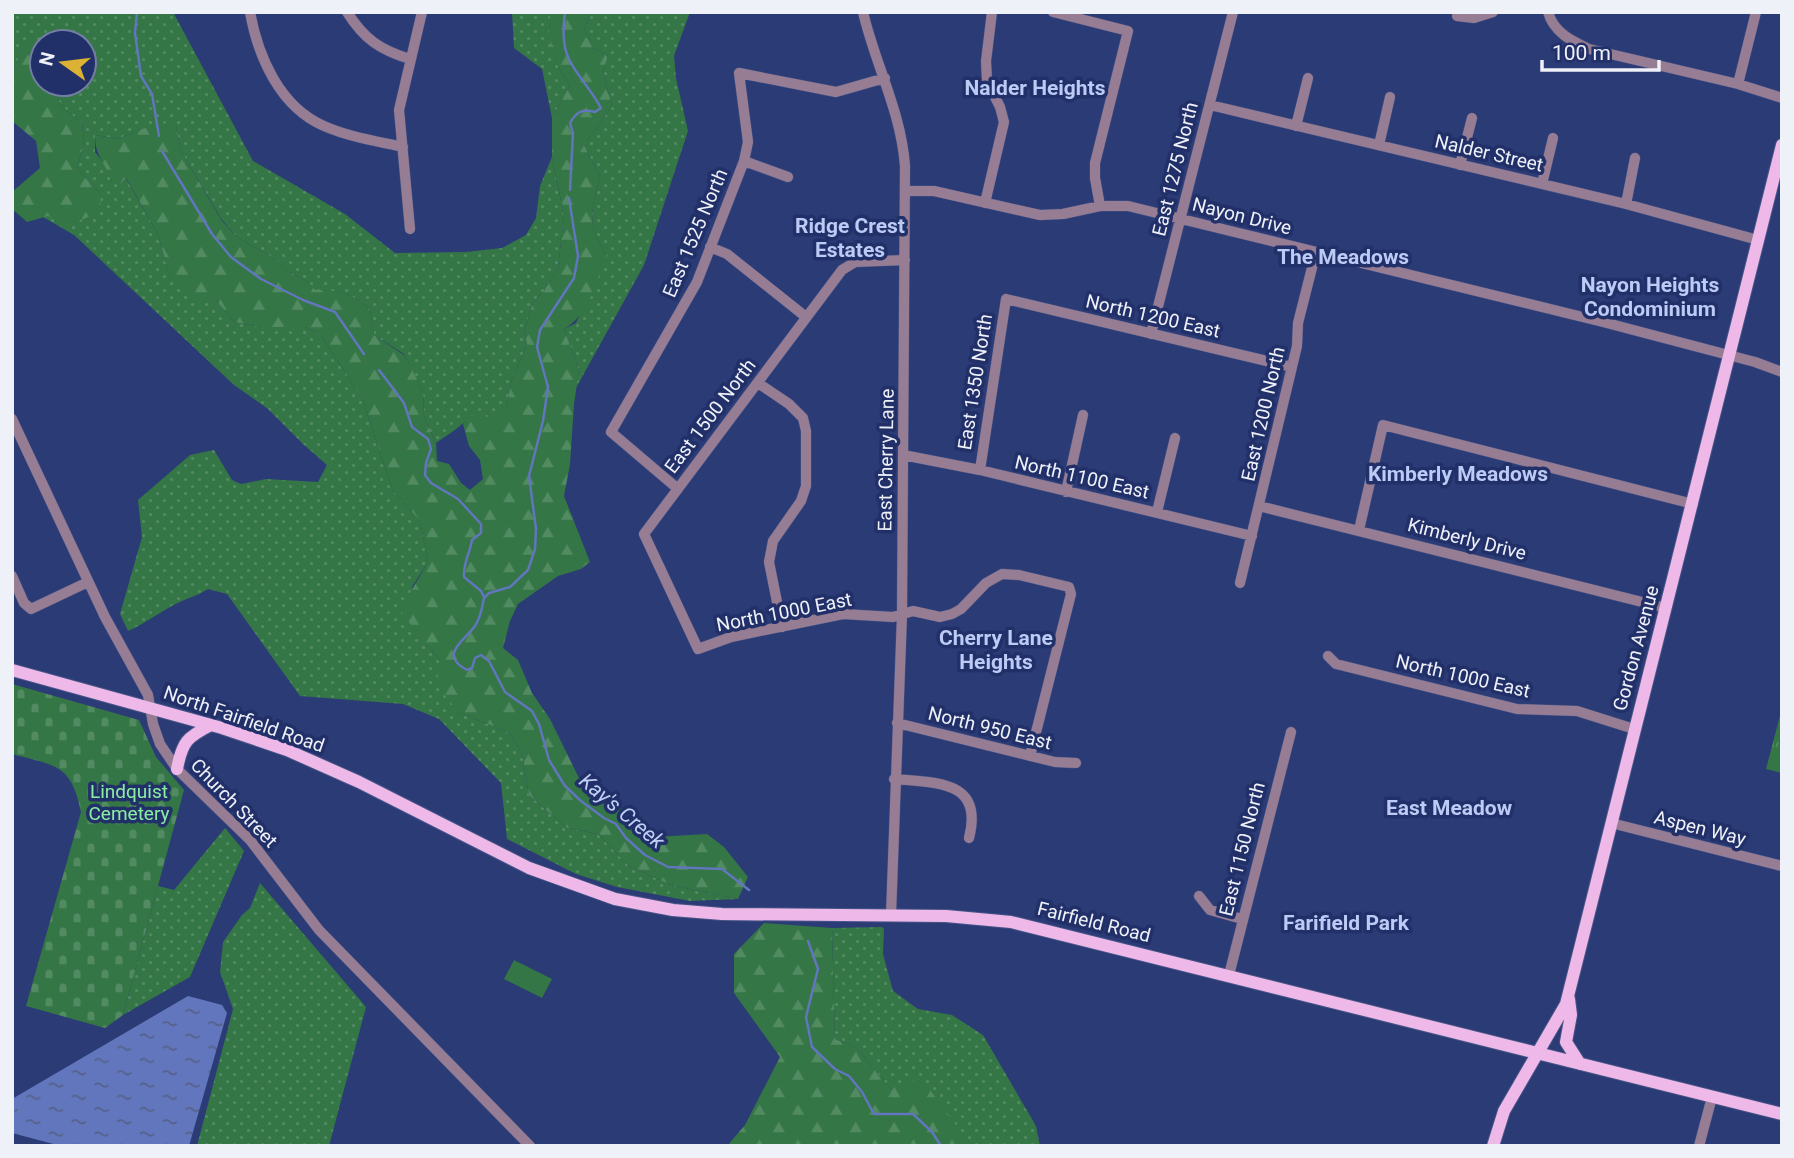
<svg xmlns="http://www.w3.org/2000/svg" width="1794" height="1158" viewBox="0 0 1794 1158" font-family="Roboto,sans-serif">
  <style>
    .grass { fill: url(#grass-dots) }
    .forest { fill: url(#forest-firs) }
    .cemetery { fill: url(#cemetery-stones) }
    .park { fill: url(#park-tufts) }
    .pitch { fill: #347645 }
    .water { fill: url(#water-ripples) }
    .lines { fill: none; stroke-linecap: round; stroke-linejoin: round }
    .stream { stroke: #6176bc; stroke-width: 2.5 }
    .minor-casing { stroke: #465487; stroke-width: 11 }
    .major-casing { stroke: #465487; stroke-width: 14 }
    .minor { stroke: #977d94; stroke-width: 10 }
    .major { stroke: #eeb9e8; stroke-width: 12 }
    .labels { text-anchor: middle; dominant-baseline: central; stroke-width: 7; stroke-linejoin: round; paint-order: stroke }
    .street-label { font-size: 19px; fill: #eff1f9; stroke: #223069 }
    .park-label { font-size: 19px; fill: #8beda1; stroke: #223069 }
    .neighbourhood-label { font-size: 21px; font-weight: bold; fill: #bccbf5; stroke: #223069 }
    .water-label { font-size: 21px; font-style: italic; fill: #c1cff6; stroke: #223069 }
  </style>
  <defs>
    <pattern id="grass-dots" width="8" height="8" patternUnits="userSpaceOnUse" patternTransform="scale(1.75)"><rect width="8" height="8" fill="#347645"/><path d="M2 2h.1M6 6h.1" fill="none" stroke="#528a61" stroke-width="1.8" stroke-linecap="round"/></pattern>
    <pattern id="forest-firs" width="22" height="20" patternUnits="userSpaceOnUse" patternTransform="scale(1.75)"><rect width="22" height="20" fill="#347645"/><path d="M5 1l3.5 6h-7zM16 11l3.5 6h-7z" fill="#528a61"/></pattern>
    <pattern id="cemetery-stones" width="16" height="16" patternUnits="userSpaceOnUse" patternTransform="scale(1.75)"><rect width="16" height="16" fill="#347645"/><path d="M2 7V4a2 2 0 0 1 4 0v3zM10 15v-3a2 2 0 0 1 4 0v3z" fill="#528a61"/></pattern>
    <pattern id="park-tufts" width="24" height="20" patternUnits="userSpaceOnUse" patternTransform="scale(1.75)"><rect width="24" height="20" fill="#347645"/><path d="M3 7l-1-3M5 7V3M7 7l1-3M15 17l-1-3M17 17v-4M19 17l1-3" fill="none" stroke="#528a61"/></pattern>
    <pattern id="water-ripples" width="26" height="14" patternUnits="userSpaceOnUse" patternTransform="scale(1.75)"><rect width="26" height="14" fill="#6176bc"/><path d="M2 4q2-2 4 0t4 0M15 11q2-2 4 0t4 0" fill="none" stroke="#566189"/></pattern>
  </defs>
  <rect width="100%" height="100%" fill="#2b3b75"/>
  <path class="grass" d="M12,12H173L253,161L345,214L395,253L466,252L502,248L526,235L536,218L540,186L552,157L564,216L558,268L544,291L533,302L524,332L527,344L512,379L505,414L493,420C475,413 475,414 461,425C453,432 444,437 436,443L424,416L423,392L404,354L374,335L370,309C349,293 342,290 315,291L305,280L286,270L269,255L238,238L222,220L181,151L176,126L147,127L118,139L95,135V152L107,167L112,182L125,177L158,234L170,278L216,300L234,322L262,327H305L320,334L362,398L393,491L420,521L428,562L412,587L426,645L440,659L458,712L510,733L522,754L529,795L567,828L598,834L629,866L671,885L738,899L690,901L617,887L576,874L507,839L501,783L439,719L403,704L300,696L227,594L208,589C199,595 191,597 182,601C163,609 147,623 128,631L120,614L142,537L138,500L190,455L214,450L232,480L241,484L266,479L318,482L327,465L303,444L268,409L234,385L74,235L43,217L100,193L77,169L84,142L82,123L61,106L52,84H84V42H42V58L30,36L12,71Z
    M512,12H552C544,34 556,67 570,85L552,118L542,69L514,48Z
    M591,12H690L674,56L676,78L688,131L644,265L576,388L579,370L564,329L576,323L606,255C586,221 591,213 600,177L584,145L612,106L603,72L608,56L594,48L584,29Z
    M225,828L244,851L190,977L123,1015L158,886L174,890Z
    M260,883L366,1007L329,1146H197L233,1009L220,972L223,942L242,915L250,908Z
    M882,927L884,929L883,954L893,991L918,1009L952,1015L983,1035L1036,1126L1040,1146H975L887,1085L857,1048L835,1039L832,928Z"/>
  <path class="forest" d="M552,12H591L584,29L594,48L608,56L603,72L612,106L584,145L600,177C591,213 586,221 606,255C597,281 589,315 564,329L579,370L574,404L570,464L564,496L590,562L581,569L558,576L518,604L510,621L503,648L518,660L532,693L550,719L579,778L622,808L638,838L707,834L724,847L748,877L738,899L671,885L629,866L598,834L567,828L529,795L522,754L510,733L458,712L436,684L440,659L426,645L400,610L428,562L420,521L393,491L362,398L320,334L305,327H262L234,322L216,300H199L170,278L158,234L126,178L120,184L112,182C105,161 95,157 95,135L118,139L147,127L171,122L176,126L181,151L222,221L238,238L269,255L286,270L305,280L315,290C342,290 349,293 370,309L374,335L404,355L411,367L423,392L424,416L436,443L437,461L449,464L461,483L470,490L483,479L480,460L469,446L463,424L470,416L480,414L493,419L505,413L512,379L527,344L524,332L533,302L544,291L558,268L564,216L552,157V118L570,85C556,66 543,36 552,12Z
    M30,35L42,58V84H52L61,106L82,123L84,142L77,169L100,193L101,211L66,227L48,216L27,222L12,209V192L40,168L36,141L12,121V71Z
    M764,923L832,928L835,1039L857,1048L887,1085L922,1079L967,1140L975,1146H727L745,1125L780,1057L734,993V954Z"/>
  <path class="cemetery" d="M12,684L139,720L156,757L184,790L123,1015L105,1028L26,1006L81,812C71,763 55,766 12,754Z"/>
  <path class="park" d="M1782,708V773L1766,769Z"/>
  <path class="pitch" d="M514,960L552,979L542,998L504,979Z"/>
  <path class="water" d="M188,996L222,1005L227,1013L189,1146H61L12,1133V1099Z"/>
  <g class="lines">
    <path class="stream" d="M137,12L135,33L141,76L152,94L159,136
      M565,12C558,66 578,67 601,108L595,112C582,109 577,111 570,123L573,133L570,190
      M162,151L212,234L231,257L261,279L303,300L335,312L364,354
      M379,370L404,403L412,427L428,439L431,449L426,463L425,475L431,483L458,499L481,524V533L472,540C470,553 463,563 464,577L481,591L484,597
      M484,598C482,608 481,617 475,626C464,641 438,655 467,670L472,668L475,658L481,655L489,661L505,692L532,711L539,724L549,760L565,786L581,801L604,818L616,824L626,838L645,855L668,867L722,869L749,890
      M484,598L489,593L510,587L528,570L535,549L536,529L529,476L543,421L548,387L537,347L540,330L574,278L578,256L569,198
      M808,941L818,969L806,1017L812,1047L835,1069L849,1076L862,1092L874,1114H913L932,1132L941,1146"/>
    <defs>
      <path id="minor" d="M250,12C258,57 280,107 324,126C349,137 376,141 403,147
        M347,12C364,39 380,50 410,59
        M863,12C875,64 901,111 905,166L902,615L891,915
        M1053,12L1128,31L1095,163V178L1100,206
        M1548,12C1554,33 1572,41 1589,49L1738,84L1782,98
        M1457,16L1474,18L1493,12
        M1738,84L1756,12
        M1210,105L1626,204L1758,240
        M1296,126L1308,78
        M1379,145L1390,97
        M744,161L788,177
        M1460,165L1472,118
        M1542,184L1553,138
        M905,191H934L1040,215L1063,214L1100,206H1128L1603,322L1755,362L1782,372
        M985,203L1004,122L1000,107L987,81L986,61L992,12
        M1626,204L1635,158
        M410,229L399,110L422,12
        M710,247L727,254L806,317
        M905,260L855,262L842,270L644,534L698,649L731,637L843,614L893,617L913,611L940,617L952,614L961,609L986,583L1002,574L1019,575L1069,587L1071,594L1030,756
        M1151,334L1233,12
        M758,383L789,404L803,418L806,431V486L801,501L773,541L769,562L782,627
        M12,419L105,617L148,695L153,724L160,744L177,769L250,840L319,930L530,1146
        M903,455L980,470L1252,536
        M980,470L1006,299L1292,367
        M678,489L611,432L697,282L744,161L748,142L739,73L836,92L885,78
        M1066,492L1083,415
        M1259,506L1666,608
        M1157,512L1175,438
        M1359,530L1383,425L1693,504
        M12,576L24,603L31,609L88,582
        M1240,583L1297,346L1298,323L1316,252
        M1328,656L1336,664L1517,709L1577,711L1634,729
        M897,723L1055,762L1076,763
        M894,779C936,783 984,780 969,838
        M1611,823L1782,866
        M1199,896L1210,910L1242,919
        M1229,975L1291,732
        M1699,1146L1712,1097"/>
      <path id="major" d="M12,670L222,728L287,750L359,782L529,868L615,899L673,910L722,914L946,916L1011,922L1782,1114
        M177,769C182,742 187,737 211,725
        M1569,999L1571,1015L1566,1042L1580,1064
        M1493,1146L1504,1111L1566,1004L1782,145"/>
    </defs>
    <use href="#minor" class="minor-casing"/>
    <use href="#major" class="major-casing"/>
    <use href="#minor" class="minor"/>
    <use href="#major" class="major"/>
  </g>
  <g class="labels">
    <g class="street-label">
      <text transform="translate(1489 153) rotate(13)">Nalder Street</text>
      <text transform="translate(1175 169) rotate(-76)">East 1275 North</text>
      <text transform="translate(1242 216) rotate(14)">Nayon Drive</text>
      <text transform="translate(695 233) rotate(-67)">East 1525 North</text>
      <text transform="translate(1153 316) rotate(13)">North 1200 East</text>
      <text transform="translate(975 382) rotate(-81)">East 1350 North</text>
      <text transform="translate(1263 414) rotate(-77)">East 1200 North</text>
      <text transform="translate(710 416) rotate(-53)">East 1500 North</text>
      <text transform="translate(886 460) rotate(-89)">East Cherry Lane</text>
      <text transform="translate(1082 477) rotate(13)">North 1100 East</text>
      <text transform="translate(1467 539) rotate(14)">Kimberly Drive</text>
      <text transform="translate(784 612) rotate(-11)">North 1000 East</text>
      <text transform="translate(1636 648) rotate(-75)">Gordon Avenue</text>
      <text transform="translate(1463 676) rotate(13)">North 1000 East</text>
      <text transform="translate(244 719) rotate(19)">North Fairfield Road</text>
      <text transform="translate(990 728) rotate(14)">North 950 East</text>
      <text transform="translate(234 803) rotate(46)">Church Street</text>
      <text transform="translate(1700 828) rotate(14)">Aspen Way</text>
      <text transform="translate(1242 849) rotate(-76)">East 1150 North</text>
      <text transform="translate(1094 922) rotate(14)">Fairfield Road</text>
    </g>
    <g class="park-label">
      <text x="129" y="791">Lindquist<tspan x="129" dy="22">Cemetery</tspan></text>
    </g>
    <g class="neighbourhood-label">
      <text x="1035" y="88">Nalder Heights</text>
      <text x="850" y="226">Ridge Crest<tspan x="850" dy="24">Estates</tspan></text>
      <text x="1343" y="257">The Meadows</text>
      <text x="1650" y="285">Nayon Heights<tspan x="1650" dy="24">Condominium</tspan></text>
      <text x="1458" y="474">Kimberly Meadows</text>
      <text x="996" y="638">Cherry Lane<tspan x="996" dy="24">Heights</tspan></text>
      <text x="1449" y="808">East Meadow</text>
      <text x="1346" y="923">Farifield Park</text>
    </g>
    <g class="water-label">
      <text transform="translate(622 811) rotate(40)">Kay's Creek</text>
    </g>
  </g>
  <rect width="1794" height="1158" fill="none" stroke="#eff1f9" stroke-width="28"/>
  <g transform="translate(63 63) rotate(284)"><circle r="33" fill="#223069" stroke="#747da3" stroke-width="2"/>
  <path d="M0-5L12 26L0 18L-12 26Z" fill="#dbb233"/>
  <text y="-10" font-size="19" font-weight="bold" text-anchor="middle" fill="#eff1f9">N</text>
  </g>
  <path d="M1542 60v10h117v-10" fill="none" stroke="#eff1f9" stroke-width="3.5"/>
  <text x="1552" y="60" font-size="21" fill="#eff1f9" stroke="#223069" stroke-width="5" paint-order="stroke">100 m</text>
</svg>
